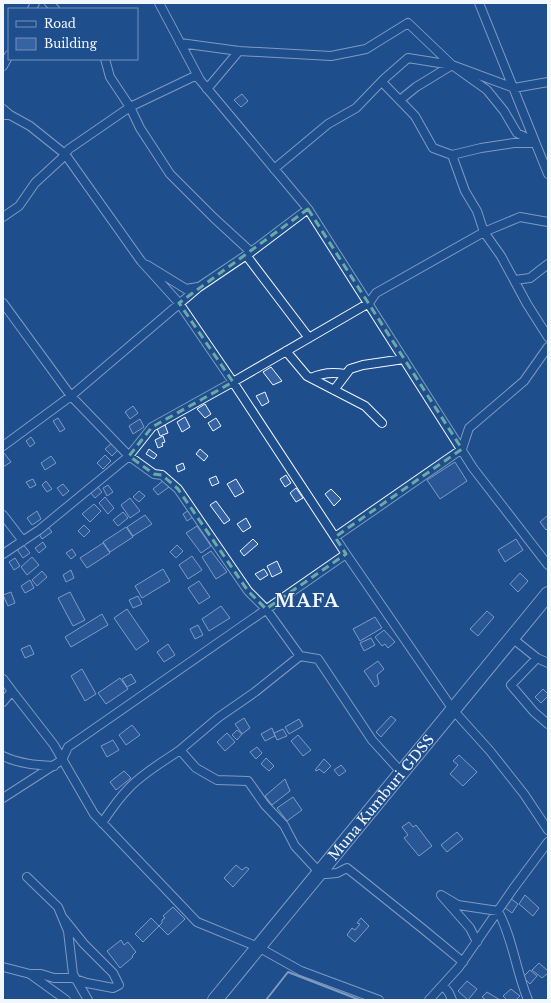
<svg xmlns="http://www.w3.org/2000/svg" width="551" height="1003" viewBox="0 0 551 1003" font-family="'Libre Baskerville',serif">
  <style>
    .building { fill: #3563a3; stroke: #f2f6ff }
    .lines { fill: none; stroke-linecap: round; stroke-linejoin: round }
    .street-casing { stroke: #f2f6ff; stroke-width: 10 }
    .highway-casing { stroke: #f2f6ff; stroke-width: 16 }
    .street { stroke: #1f4e8c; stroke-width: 8 }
    .highway { stroke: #1f4e8c; stroke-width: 14 }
    .wall { stroke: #f2f6ff; stroke-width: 2 }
    .marked { fill: none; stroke: #6aa9a8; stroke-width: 3; stroke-dasharray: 8 5; stroke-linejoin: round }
    .labels { text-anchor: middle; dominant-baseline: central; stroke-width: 3; stroke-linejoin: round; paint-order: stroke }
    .street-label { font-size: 14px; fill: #f2f6ff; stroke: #1f4e8c }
    .district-label { font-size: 18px; font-weight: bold; letter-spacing: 1px; fill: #f2f6ff; stroke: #1f4e8c }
  </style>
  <rect width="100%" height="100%" fill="#1f4e8c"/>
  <path class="building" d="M242,94L248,101L241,107L234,100Z
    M271,367L282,381L273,385L263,372Z
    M265,392L269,402L262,406L256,396Z
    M205,404L211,414L205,418L197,409Z
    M133,406L138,413L130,419L125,412Z
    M185,417L190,427L182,432L177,422Z
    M58,418L65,429L60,432L53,421Z
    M216,418L221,426L213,431L208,423Z
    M140,419L144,427L133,434L129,426Z
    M165,425L168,433L160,436L157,428Z
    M163,436L165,442L162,443L163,446L158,448L155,440Z
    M31,437L35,443L30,447L26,441Z
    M112,443L118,450L112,456L105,449Z
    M149,449L157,455L154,459L146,454Z
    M200,449L208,456L204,461L196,454Z
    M4,453L11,462L3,467V454Z
    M105,455L111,461L103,469L97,463Z
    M51,456L56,463L45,470L41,463Z
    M455,462L467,481L440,499L427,480Z
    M183,463L185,469L178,472L176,466Z
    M286,475L291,483L285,487L280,479Z
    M216,476L219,483L212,486L209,479Z
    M33,479L36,485L30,488L26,482Z
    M236,479L244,492L235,497L227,484Z
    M164,480L169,487L158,495L153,489Z
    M46,481L52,489L47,492L42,485Z
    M63,484L69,491L63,496L57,488Z
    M108,485L113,492L107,496L103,488Z
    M97,486L102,492L95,498L90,492Z
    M296,488L303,498L296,502L290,493Z
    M331,489L341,499L334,506L325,494Z
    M139,491L145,496L139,502L133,497Z
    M105,497L114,508L108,514L99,503Z
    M130,498L140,511L130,518L121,505Z
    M216,501L230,520L224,524L210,505Z
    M94,504L101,511L90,522L82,514Z
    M189,510L193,517L187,521L183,514Z
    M37,511L41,519L32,525L27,518Z
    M123,512L128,518L118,526L113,520Z
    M145,515L152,524L133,536L127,527Z
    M548,515V528L546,530L540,522Z
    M246,518L251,527L243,532L237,524Z
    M84,525L90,531L84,537L78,531Z
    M197,526L211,546L201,553L186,533Z
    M48,527L52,532L42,539L39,534Z
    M126,527L133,537L110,552L103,542Z
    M253,539L258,544L244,556L240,551Z
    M516,539L523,550L505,562L498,550Z
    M43,542L46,547L39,553L35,548Z
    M103,543L110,553L87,568L80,558Z
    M23,544L30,553L23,558L16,548Z
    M177,545L183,551L176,558L170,552Z
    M72,549L76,555L71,559L66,553Z
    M211,551L227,572L216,579L202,557Z
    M192,556L202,570L188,579L179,565Z
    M32,557L39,565L27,575L21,567Z
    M15,558L20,566L14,570L9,562Z
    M277,561L282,572L272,577L267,566Z
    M163,569L170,581L142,598L135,586Z
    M264,569L268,575L260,580L255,574Z
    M71,570L74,578L66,582L63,575Z
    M42,571L47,577L37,586L32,580Z
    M520,573L528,581L518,592L510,584Z
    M30,580L34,588L25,593L21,586Z
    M199,581L210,597L199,604L188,588Z
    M11,592L15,603L8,606L3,595Z
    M70,592L85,620L73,626L58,598Z
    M138,596L142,604L133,608L129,600Z
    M221,606L230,618L209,631L202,619Z
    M127,609L149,641L136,650L114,618Z
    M487,611L494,617L478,636L470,629Z
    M102,614L108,625L71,647L65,637Z
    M375,617L382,628L360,641L353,629Z
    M198,625L203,635L195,639L190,629Z
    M384,630L395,642L388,648L385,644L382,646L375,637Z
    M371,638L375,645L364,651L360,643Z
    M168,644L175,655L164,662L157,652Z
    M30,645L34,654L25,658L21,649Z
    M378,661L384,669L377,675L379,684L375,687L364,671Z
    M82,669L96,694L85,701L71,676Z
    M131,674L136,682L127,687L122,679Z
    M120,678L128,689L106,704L98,693Z
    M543,689L548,694V696L541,703L535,697Z
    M391,716L396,720L381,737L376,732Z
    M244,718L250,728L242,734L235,724Z
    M299,719L303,726L289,734L285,727Z
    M132,725L140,735L126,745L119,735Z
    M272,728L275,736L265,741L261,734Z
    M283,729L287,736L277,740L274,733Z
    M237,730L242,734L237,740L232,735Z
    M227,733L235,742L225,751L217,742Z
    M298,735L311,750L303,756L291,741Z
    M113,740L119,750L107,757L101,746Z
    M257,747L262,753L256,759L250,752Z
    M459,755L477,772L463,786L450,774L458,765L453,761Z
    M266,758L274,766L269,771L261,764Z
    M324,759L331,766L324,773L319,769L317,771L315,770Z
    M341,765L346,771L339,776L334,770Z
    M124,771L131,778L116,790L110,782Z
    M285,779L290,791L272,805L265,796Z
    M293,797L302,810L287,821L277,808Z
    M409,822L413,827L416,825L432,846L419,856L404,838L408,835L402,827Z
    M457,832L463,839L447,852L441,845Z
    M236,865L242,870L246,867L249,869L233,887L224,878Z
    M525,895L539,908L533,916L519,904Z
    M510,898L518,904L512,913L505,908Z
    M173,907L185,919L168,935L159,926L162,923V920L165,918L163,916Z
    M151,918L159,926L143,942L135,934Z
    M361,918L369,926L355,942L347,935L352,928L355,930L360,924L357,923Z
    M121,940L124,945L128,942L136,952L132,956L133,957L120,968L107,951Z
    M539,963L548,971V973L542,978L532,970Z
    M530,970L537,976L530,984L523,977Z
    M467,981L477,989L468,1000L458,991Z
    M511,989L520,996L516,1000H507L503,996Z
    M487,992L500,1000H486L482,997Z"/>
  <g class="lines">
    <defs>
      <path id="street" d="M49,3L55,9
        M159,3L200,80L308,209L473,468L548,565
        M479,3L548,174
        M32,9L35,3
        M180,43L239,51L331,56L366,49L408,23L452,65L514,88L548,82
        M105,59L110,77L130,107L140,128L170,174L214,218L251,252
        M3,66L9,55
        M382,82L415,116L433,148L452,155L481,148L514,143H533
        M207,89L239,51
        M400,100L416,87L452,65
        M3,109L10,115H3
        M10,115L30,126L65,154L141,261L179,303L233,382L346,554L454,711L490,751L524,794L548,830
        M452,155L465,191L477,211L484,232L501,256L527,304L548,337
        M274,169L328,124L356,108L384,79L408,58L452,65L487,90L504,111L517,133L535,142
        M3,217L19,206L35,183L61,159L69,149L130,107L197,75
        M246,255L309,338
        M147,265L186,289L198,287
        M515,280L530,278L548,264
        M3,303L71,396L129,456L154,474L162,475L178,489L248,591L266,609L300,656L318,659L372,740L402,773
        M286,351L307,376L365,406L382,423
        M311,378C321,373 334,372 345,374
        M334,390L350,369L363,365L404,359
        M3,446L71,396L199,287L251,252L308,209
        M3,515L23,541
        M335,537L462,449L469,428L524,381L548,347
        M3,554L39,530L129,456L152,427L233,382L369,303L376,293L484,232L520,217L548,222
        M512,638L537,658L548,663
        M537,658L511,685L534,712L548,724
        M3,679L12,691L3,702
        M12,691L54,745L94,814L197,922L258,947L301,971L379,1000
        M180,750L219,717L255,692L300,656
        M3,756C19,764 37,765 54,766
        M3,798L62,760L68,747L346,554
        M102,823C110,811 119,798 129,788C143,773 163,762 180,750L196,768L217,780L248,781L265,805L284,825L295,846L320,873L326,874L337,873L347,868L423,929L463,962
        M27,877L58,907L68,931L73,974L88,1000
        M477,942L470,928L441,895L458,905L498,911C513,939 516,971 528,1000
        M3,967L30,974L66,1000
        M30,974H41L54,978H72L87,983L113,988L119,985L113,973L84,944L63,918
        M443,985L449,993L452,1000
        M429,1000L459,967L513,889L548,842"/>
      <g id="highway">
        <path id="s1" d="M215,1000L548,594"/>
      </g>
    </defs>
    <use href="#street" class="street-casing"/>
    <use href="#highway" class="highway-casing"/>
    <use href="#street" class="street"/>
    <use href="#highway" class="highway"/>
    <path class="wall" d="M266,1000L288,972L360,1000"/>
  </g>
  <path d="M0 0H551V1003H0ZM308,209L462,449L335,537L346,554L266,609L248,591L178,489L162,475L154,474L129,456L152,427L233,382L179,303Z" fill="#1f4e8c" fill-opacity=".55" fill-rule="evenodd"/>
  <path class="marked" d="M308,209L462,449L335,537L346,554L266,609L248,591L178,489L162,475L154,474L129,456L152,427L233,382L179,303Z"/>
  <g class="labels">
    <g class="street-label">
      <text stroke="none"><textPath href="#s1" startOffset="262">Muna Kumburi GDSS</textPath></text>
    </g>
    <g class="district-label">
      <text x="307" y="601">MAFA</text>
    </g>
  </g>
  <rect width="551" height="1003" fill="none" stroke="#f2f6ff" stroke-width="8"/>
  <rect x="8" y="8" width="130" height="52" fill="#1f4e8c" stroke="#7391ba"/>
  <rect x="16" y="21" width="20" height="6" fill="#1f4e8c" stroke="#7391ba"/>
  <text x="44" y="28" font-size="12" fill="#f2f6ff">Road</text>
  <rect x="16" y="38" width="20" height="12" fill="#3563a3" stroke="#7391ba"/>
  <text x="44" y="48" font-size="12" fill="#f2f6ff">Building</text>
</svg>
